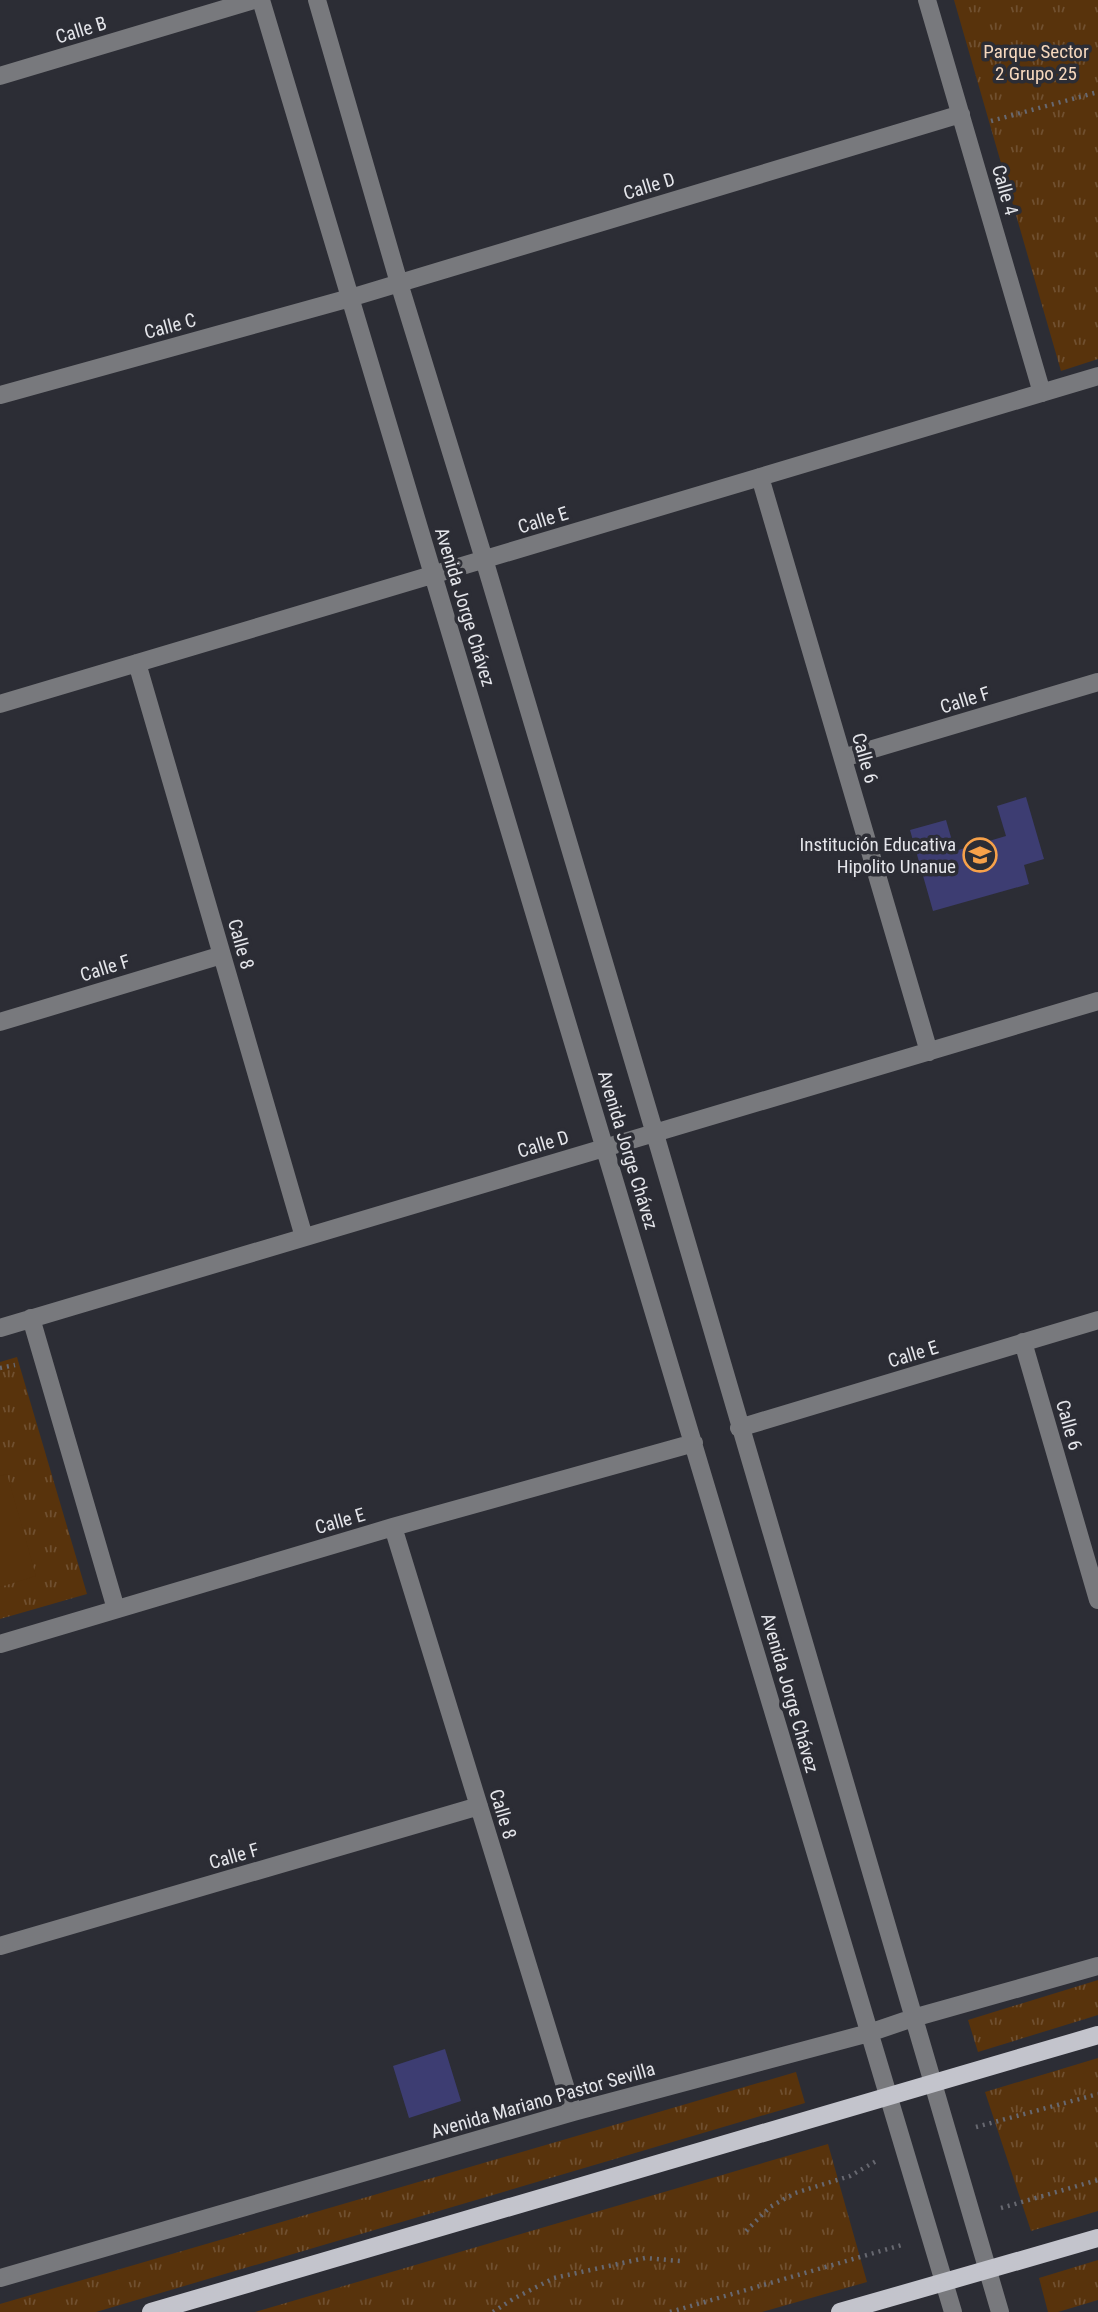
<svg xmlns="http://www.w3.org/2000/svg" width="1098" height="2312" viewBox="0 0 1098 2312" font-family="'Roboto Condensed',sans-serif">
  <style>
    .grass { fill: url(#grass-tufts) }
    .garden { fill: #58330c }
    .building { fill: #3d3d72 }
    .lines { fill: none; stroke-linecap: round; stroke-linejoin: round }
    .path { stroke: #676870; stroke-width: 4.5; stroke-dasharray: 2 5; stroke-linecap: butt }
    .minor { stroke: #78797d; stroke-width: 18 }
    .major { stroke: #c3c4cc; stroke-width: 18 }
    .labels { text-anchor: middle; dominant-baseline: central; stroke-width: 7; stroke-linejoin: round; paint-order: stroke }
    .street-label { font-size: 19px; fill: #e4e5ea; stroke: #2c2d35 }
    .park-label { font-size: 19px; fill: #f6d8be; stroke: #2c2d35 }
    .poi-label { font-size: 19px; fill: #e4e5ea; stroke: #2c2d35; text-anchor: end }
  </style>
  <defs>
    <pattern id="grass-tufts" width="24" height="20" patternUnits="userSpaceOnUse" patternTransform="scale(1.75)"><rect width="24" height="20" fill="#58330c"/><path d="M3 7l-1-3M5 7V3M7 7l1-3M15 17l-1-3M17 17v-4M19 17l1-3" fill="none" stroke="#705030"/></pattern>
  </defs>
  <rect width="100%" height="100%" fill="#2c2d35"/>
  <path class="grass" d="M954,0H1098V359L1061,371Z
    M17,1357L87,1594L0,1619V1362Z
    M1098,1980V2015L978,2052L968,2020Z
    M1098,2058V2211L1031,2231L985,2092Z
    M796,2072L805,2103L96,2312H0V2304Z
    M828,2144L867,2282L762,2312H255Z
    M1098,2260V2300L1058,2312H1048L1039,2278Z"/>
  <path class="garden" d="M7,1474L36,1576L0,1587V1476Z"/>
  <path class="building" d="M1026,797L1044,859L1024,865L1029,884L933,911L910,830L946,820L955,851L1006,836L997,806Z
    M445,2049L461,2101L409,2118L393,2066Z"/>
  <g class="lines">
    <path class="path" d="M991,121L1098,92
      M0,1368L15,1365
      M976,2127L1098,2094
      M1001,2208L1098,2180
      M746,2231L770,2207L795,2193L850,2176L878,2160
      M493,2312L513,2299L554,2278L645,2258L680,2261
      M670,2312L905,2244"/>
    <path class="minor" d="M261,0L953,2312
      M317,0L399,283L484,559L655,1134L1000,2312
      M927,0L1042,393
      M0,76L254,0
      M0,395L350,298L961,114
      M760,477L929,1052
      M137,663L304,1237
      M0,704L1098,376
      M843,758L1098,682
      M0,1022L222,955
      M31,1318L116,1609
      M0,1328L1098,1001
      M1023,1342L1098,1600
      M739,1428L1098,1320
      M393,1527L573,2112
      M0,1644L393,1527L694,1443
      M0,1946L479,1806
      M0,2278L573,2112L869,2033L913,2018L1098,1966"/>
    <path class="major" d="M151,2312L1098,2035
      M840,2312L1098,2238"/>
  </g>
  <defs>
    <symbol id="school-ring" viewBox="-11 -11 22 22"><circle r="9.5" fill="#2c2d35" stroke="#f7a14a" stroke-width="1.5"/><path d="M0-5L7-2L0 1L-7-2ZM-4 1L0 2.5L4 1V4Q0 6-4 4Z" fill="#f7a14a"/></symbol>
  </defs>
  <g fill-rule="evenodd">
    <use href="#school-ring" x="961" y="836" width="38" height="38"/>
  </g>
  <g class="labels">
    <g class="street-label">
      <text transform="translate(81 30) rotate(-17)">Calle B</text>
      <text transform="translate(649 186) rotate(-17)">Calle D</text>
      <text transform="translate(1005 190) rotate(74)">Calle 4</text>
      <text transform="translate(170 326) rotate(-15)">Calle C</text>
      <text transform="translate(543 520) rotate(-17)">Calle E</text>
      <text transform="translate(465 607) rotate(73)">Avenida Jorge Chávez</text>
      <text transform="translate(965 700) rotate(-17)">Calle F</text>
      <text transform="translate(865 758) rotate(74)">Calle 6</text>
      <text transform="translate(241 944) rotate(74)">Calle 8</text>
      <text transform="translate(105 968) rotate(-17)">Calle F</text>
      <text transform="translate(543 1144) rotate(-17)">Calle D</text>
      <text transform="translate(628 1150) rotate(73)">Avenida Jorge Chávez</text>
      <text transform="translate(913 1354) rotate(-17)">Calle E</text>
      <text transform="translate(1069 1425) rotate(74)">Calle 6</text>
      <text transform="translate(340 1521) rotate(-16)">Calle E</text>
      <text transform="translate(790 1693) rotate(74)">Avenida Jorge Chávez</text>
      <text transform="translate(503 1814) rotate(73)">Calle 8</text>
      <text transform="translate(234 1856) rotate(-16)">Calle F</text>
      <text transform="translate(543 2100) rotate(-16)">Avenida Mariano Pastor Sevilla</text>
    </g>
    <g class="park-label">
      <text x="1036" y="51">Parque Sector<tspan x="1036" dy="22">2 Grupo 25</tspan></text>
    </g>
    <g class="poi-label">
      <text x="956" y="844">Institución Educativa<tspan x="956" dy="22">Hipolito Unanue</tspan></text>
    </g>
  </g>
</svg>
